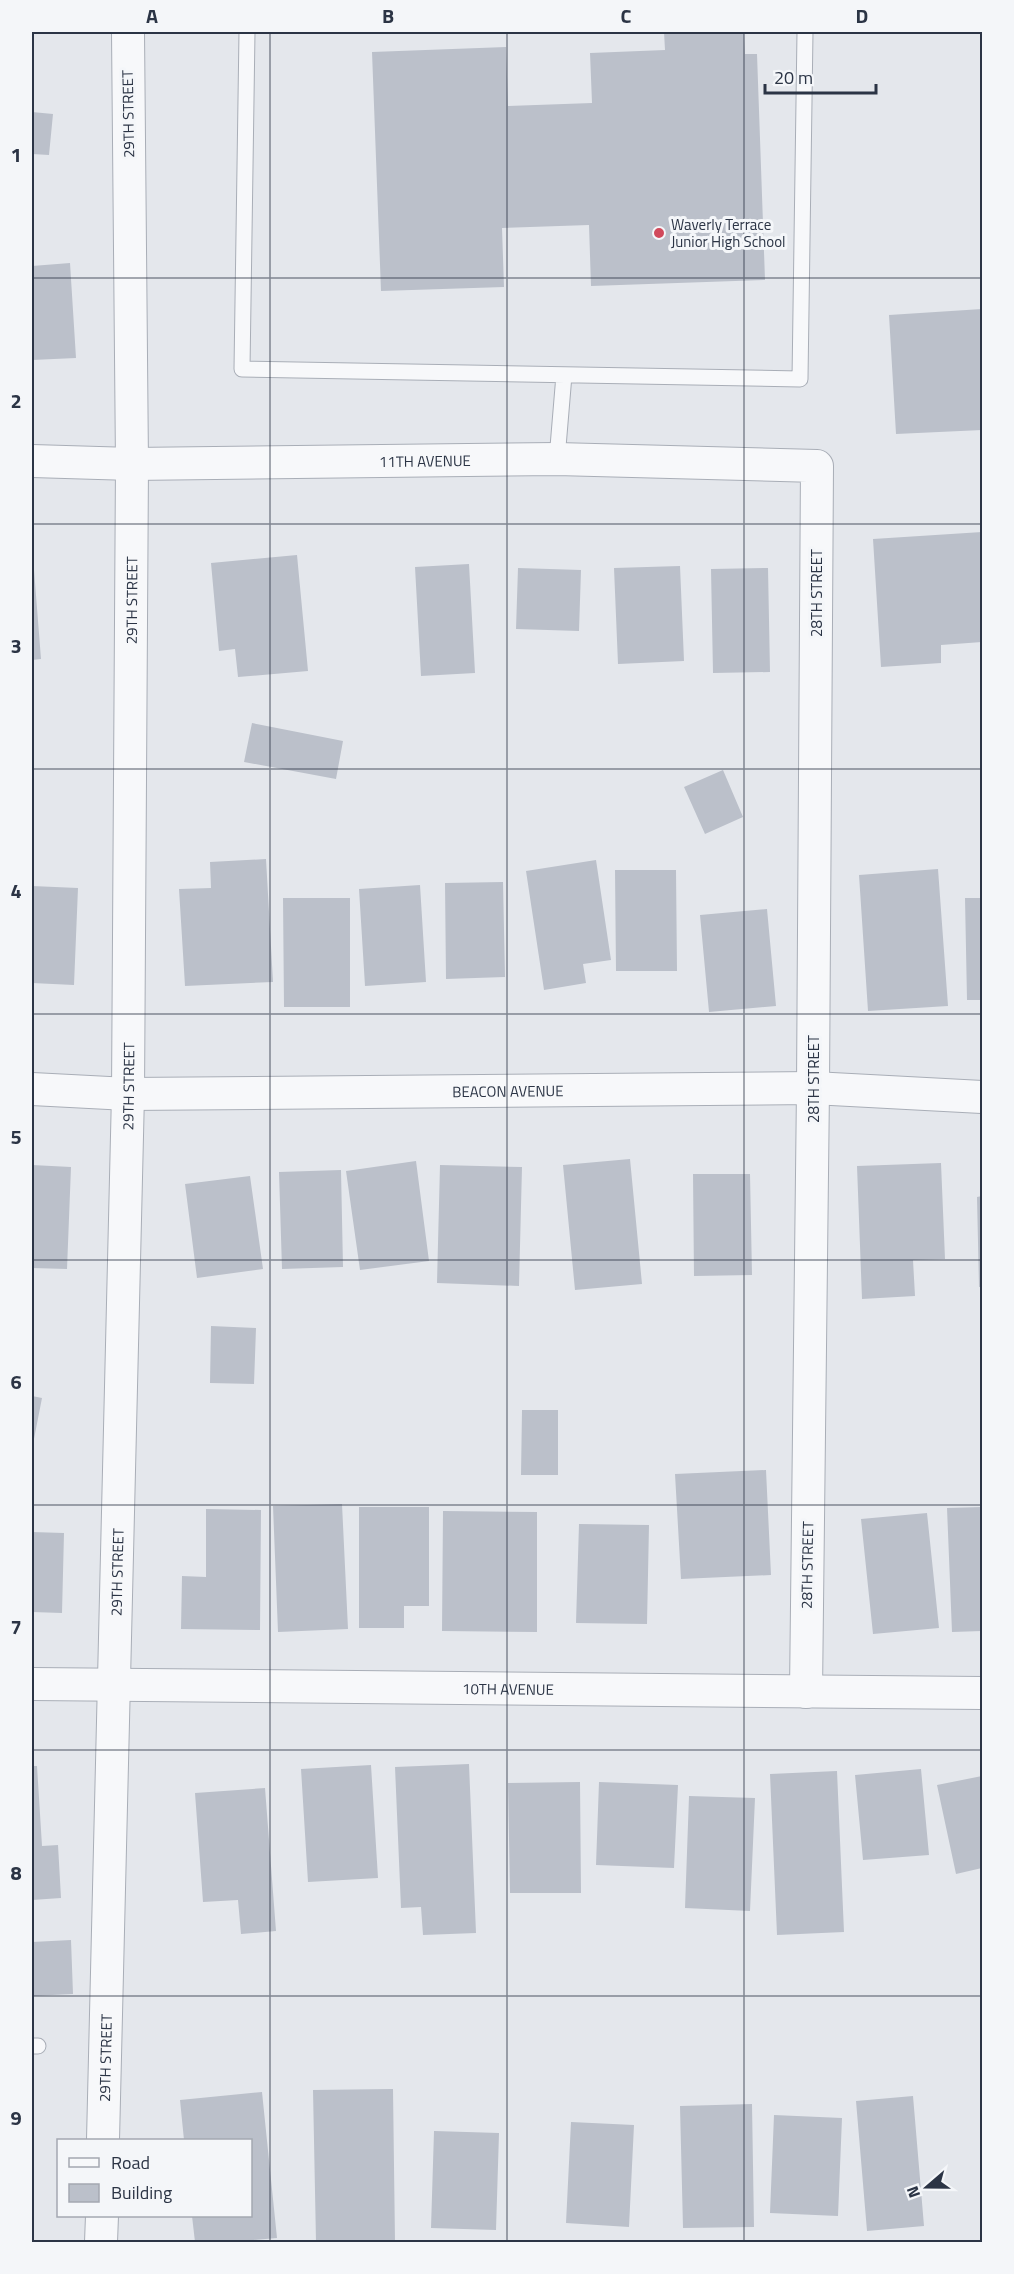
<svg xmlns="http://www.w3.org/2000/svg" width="1014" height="2274" viewBox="0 0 1014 2274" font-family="'Titillium Web',sans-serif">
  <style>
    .building { fill: #bbc0ca }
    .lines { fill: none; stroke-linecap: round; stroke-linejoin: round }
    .lane-casing { stroke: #a9aeb7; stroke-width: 17 }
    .street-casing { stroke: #a9aeb7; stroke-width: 34 }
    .lane { stroke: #f7f8fa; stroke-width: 15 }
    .street { stroke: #f7f8fa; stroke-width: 32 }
    .grid { fill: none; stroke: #2b3445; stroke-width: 1.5; stroke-opacity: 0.55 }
    .poi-dot { fill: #d1495b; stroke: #f4f6f9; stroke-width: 2 }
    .labels { text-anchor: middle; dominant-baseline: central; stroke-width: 6; stroke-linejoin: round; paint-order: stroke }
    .street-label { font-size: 15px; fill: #2b3445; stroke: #f4f6f9 }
    .poi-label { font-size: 15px; fill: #2b3445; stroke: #f4f6f9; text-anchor: start }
    .neatline { fill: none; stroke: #2b3445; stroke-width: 2 }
    .grid-label { font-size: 20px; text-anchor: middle; font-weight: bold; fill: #2b3445 }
  </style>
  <rect width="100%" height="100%" fill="#e4e7ec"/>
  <path class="building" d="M664,32H744L745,54H757L765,280L591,286L589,225L502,228L504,287L381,291L372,52L506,47L508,106L592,103L590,53L665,50Z
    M32,112L53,114L49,155L32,154Z
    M70,263L76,358L32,360V266Z
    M982,309V430L896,434L889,315Z
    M982,532V642L941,645V663L881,667L873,539Z
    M297,555L308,671L238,677L235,649L219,651L211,563Z
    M32,557H33L41,659L32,660Z
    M469,564L475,673L421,676L415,567Z
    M680,566L684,661L618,664L614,568Z
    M518,568L581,570L579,631L516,629Z
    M768,568L770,672L713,673L711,569Z
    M252,723L343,741L336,779L244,762Z
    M723,770L743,817L705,834L684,787Z
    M266,859L273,982L185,986L179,889L211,888L210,862Z
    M596,860L611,960L583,964L586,983L544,990L526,871Z
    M938,869L948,1006L868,1011L859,875Z
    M615,870H676L677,971H616Z
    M503,882L505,977L446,979L445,883Z
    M420,885L426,982L365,986L359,889Z
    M32,886L78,888L74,985L32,983Z
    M283,898H350V1007H284Z
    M965,898H982V1000H967Z
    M767,909L776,1006L709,1012L700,915Z
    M630,1159L642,1284L575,1290L563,1165Z
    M416,1161L429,1261L360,1270L346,1171Z
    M941,1163L945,1259L913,1260L915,1296L862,1299L857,1166Z
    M32,1165L71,1167L67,1269L32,1268Z
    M440,1165L522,1167L519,1286L437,1283Z
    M341,1170L343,1267L282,1269L279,1172Z
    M693,1174H750L752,1275L694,1276Z
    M250,1176L263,1269L197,1278L185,1184Z
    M982,1196V1287H979L977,1197Z
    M211,1326L256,1328L254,1384L210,1383Z
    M32,1396L42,1398L33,1444H32Z
    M522,1410H558V1475H521Z
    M766,1470L771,1575L681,1579L675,1474Z
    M342,1504L348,1629L278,1632L273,1506Z
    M359,1507H429V1606H404V1628H359Z
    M982,1507V1631L952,1632L947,1508Z
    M206,1509L261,1510L260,1630L181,1629L182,1576L206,1577Z
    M443,1511L537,1512V1632L442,1631Z
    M927,1513L939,1628L873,1634L861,1519Z
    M579,1524L649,1525L647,1624L576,1623Z
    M32,1532L64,1533L62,1613L32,1612Z
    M469,1764L476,1933L423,1935L421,1907L401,1908L395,1767Z
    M371,1765L378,1878L308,1882L301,1769Z
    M32,1766H37L42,1846L58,1845L61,1898L32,1900Z
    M921,1769L929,1855L863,1860L855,1775Z
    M837,1771L844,1932L777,1935L770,1774Z
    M982,1776V1868L956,1874L937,1785Z
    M580,1782L581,1893H510L508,1783Z
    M599,1782L678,1785L674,1868L596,1865Z
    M265,1788L276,1931L241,1934L238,1900L203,1902L195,1793Z
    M689,1796L755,1798L750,1911L685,1908Z
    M71,1940L73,1994L32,1996V1942Z
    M393,2089L395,2242H316L313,2090Z
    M262,2092L277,2238L230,2242H195L192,2216H250V2140H184L180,2100Z
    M913,2096L924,2226L867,2231L856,2101Z
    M752,2104L754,2227L683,2228L680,2106Z
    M774,2115L842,2118L838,2216L770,2213Z
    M571,2122L634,2125L629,2227L566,2223Z
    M434,2131L499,2133L496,2230L431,2228Z"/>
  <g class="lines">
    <defs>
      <path id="lane" d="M247,32L242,369L800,379L805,32
        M557,459L564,375
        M32,2046H38"/>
      <g id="street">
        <path id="s1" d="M32,461L132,464L557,459L817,466L813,1088L806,1692"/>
        <path id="s2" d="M32,1089L128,1094L813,1088L982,1097"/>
        <path id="s3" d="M32,1684L982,1693"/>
        <path id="s4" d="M103,2140L128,1094L132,464L128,32"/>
        <path d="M101,2242L102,2216"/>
      </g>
    </defs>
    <use href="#lane" class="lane-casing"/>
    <use href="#street" class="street-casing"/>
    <use href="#lane" class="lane"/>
    <use href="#street" class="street"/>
  </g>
  <path class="grid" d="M270,32V2242M507,32V2242M744,32V2242M32,278H982M32,524H982M32,769H982M32,1014H982M32,1260H982M32,1505H982M32,1750H982M32,1996H982"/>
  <circle class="poi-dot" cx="659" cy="233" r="6"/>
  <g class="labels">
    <g class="street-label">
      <text transform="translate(128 114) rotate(-91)">29TH STREET</text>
      <text stroke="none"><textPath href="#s1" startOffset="393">11TH AVENUE</textPath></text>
      <text transform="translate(816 593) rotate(-90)">28TH STREET</text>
      <text stroke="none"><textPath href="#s4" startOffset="1540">29TH STREET</textPath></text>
      <text transform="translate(813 1079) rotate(-90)">28TH STREET</text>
      <text stroke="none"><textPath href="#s4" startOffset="1054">29TH STREET</textPath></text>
      <text stroke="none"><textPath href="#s2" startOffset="476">BEACON AVENUE</textPath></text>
      <text transform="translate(807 1565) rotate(-89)">28TH STREET</text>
      <text stroke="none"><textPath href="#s4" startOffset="568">29TH STREET</textPath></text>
      <text stroke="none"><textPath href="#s3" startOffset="476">10TH AVENUE</textPath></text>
      <text stroke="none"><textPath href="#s4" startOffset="82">29TH STREET</textPath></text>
    </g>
    <g class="poi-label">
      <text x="671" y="224">Waverly Terrace<tspan x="671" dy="17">Junior High School</tspan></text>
    </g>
  </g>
  <rect width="1014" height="2274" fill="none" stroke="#f4f6f9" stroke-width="66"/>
  <rect x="57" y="2139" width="195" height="78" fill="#f4f6f9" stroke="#a4a8b1" stroke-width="1.5"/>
  <rect x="69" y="2158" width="30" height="9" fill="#f7f8fa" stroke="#a4a8b1" stroke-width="1.5"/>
  <text x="111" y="2169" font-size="18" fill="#2b3445">Road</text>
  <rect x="69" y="2184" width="30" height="18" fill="#bbc0ca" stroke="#a4a8b1" stroke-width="1.5"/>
  <text x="111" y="2199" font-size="18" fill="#2b3445">Building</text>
  <g transform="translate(927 2187) rotate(250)" stroke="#f4f6f9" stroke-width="4.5" paint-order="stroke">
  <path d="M0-4.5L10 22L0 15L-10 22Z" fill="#2b3445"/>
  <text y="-9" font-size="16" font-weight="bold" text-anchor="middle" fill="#2b3445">N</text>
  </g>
  <path d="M765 84v9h111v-9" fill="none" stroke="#2b3445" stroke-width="3"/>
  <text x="774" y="84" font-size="18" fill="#2b3445" stroke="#f4f6f9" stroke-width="4.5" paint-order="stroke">20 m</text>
  <rect x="33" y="33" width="948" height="2208" class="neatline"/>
  <g class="grid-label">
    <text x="152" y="23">A</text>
    <text x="388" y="23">B</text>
    <text x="626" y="23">C</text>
    <text x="862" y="23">D</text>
    <text x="16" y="162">1</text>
    <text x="16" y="408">2</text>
    <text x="16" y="653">3</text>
    <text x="16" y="898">4</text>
    <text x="16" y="1144">5</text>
    <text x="16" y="1389">6</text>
    <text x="16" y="1634">7</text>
    <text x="16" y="1880">8</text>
    <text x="16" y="2125">9</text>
  </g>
</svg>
